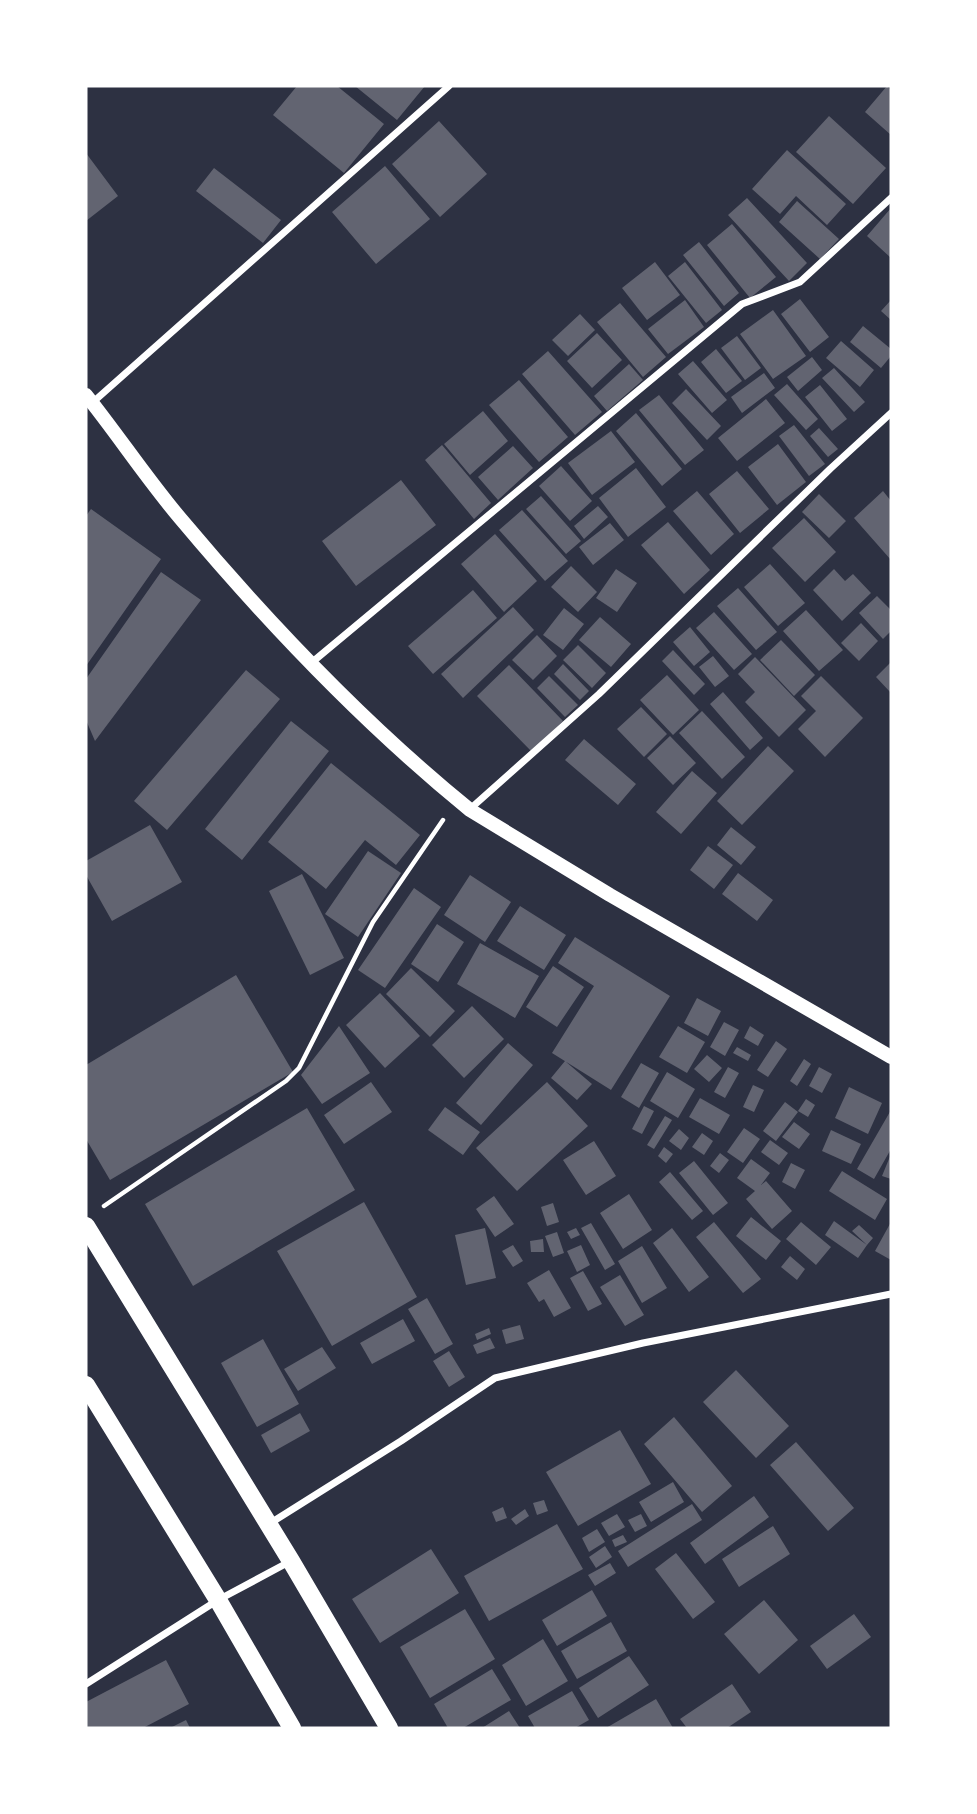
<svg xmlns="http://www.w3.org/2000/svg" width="977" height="1814" viewBox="0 0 977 1814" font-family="Cabin,sans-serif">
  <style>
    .building { fill: #626471 }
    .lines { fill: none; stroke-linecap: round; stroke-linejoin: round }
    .path { stroke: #fff; stroke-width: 4.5 }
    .minor { stroke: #fff; stroke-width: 7 }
    .secondary { stroke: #fff; stroke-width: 14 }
    .primary { stroke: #fff; stroke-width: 18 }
  </style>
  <rect width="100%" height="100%" fill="#2d3142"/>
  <path class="building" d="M297,86H337L384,124L344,173L273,115Z
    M355,86H425L397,120Z
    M887,86L891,90V135L865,112Z
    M829,116L886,168L853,204L796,152Z
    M439,121L487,174L440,217L392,164Z
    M787,150L846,204L827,225L796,196L780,214L752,189Z
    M86,153L118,196L86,221Z
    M385,166L430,219L376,264L332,212Z
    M214,168L281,220L263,243L196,191Z
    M747,198L807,263L789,281L728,215Z
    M797,201L839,239L820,259L779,222Z
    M891,208V258L867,236Z
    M732,224L776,277L750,298L707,245Z
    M699,242L739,293L724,306L683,255Z
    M655,262L680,295L647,320L622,288Z
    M685,262L722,310L706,323L668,276Z
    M800,299L829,337L810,352L781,314Z
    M685,300L704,327L668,354L648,329Z
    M891,300V320L881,311Z
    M620,303L666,357L643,377L597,322Z
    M773,310L806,356L773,379L740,334Z
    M580,314L595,330L568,356L552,340Z
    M863,326L891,349V356L881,368L850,342Z
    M597,333L622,360L592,388L567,361Z
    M737,336L761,368L745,380L721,348Z
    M841,341L874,370L860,387L826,358Z
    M716,349L742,381L726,393L701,362Z
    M548,351L602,412L575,435L522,374Z
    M812,357L822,370L798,391L787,377Z
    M693,361L727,400L712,413L678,374Z
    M629,364L643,380L607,411L594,396Z
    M834,368L865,402L854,412L822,378Z
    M764,373L775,388L742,413L731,397Z
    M519,380L568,437L539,462L489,405Z
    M787,384L818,419L806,430L774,395Z
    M820,385L847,419L832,431L805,397Z
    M686,389L721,426L707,440L672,403Z
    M659,395L704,450L685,465L639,410Z
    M766,399L785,423L737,461L718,438Z
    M483,411L508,441L470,475L444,444Z
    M636,413L682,469L662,486L616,431Z
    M794,425L825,464L809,476L779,436Z
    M819,428L838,449L828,457L810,436Z
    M611,431L635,462L592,495L568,463Z
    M778,444L806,482L777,505L748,467Z
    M442,445L491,503L474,519L425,460Z
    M513,446L533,468L498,500L478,477Z
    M561,466L592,501L570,521L539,486Z
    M636,468L666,507L628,537L599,498Z
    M737,471L769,509L740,533L709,494Z
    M401,480L436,525L356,586L322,541Z
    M697,491L734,534L711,555L673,511Z
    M883,491L891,501V560L854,518Z
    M819,494L846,521L829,538L802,512Z
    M541,496L581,541L566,554L526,509Z
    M598,506L608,517L584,539L574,526Z
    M91,509L161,559L86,666V516Z
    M522,510L568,561L545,581L499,530Z
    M804,518L836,552L805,582L772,548Z
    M668,522L710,570L684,594L641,545Z
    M610,523L624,540L593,565L579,547Z
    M495,534L537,581L504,612L461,564Z
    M770,564L805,603L778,626L744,587Z
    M571,566L597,592L578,612L551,587Z
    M616,569L637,583L617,612L596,598Z
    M834,569L845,581L853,574L871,593L842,621L813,590Z
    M161,572L201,600L95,741L86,720V679Z
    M738,588L777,632L756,650L717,606Z
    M473,590L497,618L433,674L408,646Z
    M877,596L891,610V631L883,639L859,613Z
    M513,607L534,630L463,698L441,674Z
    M564,608L584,624L563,650L543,635Z
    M806,610L843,650L819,671L783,631Z
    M714,612L752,654L734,670L696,628Z
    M600,617L631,644L611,667L579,640Z
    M861,623L878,641L859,661L841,643Z
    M690,627L710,652L694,666L673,642Z
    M537,635L557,656L533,680L512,660Z
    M781,640L815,675L794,696L760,660Z
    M578,645L606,673L592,688L563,660Z
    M673,650L705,684L694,695L662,661Z
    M713,656L729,676L715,687L699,667Z
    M755,657L806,710L779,737L745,702L755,692L738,674Z
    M891,662V693L876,677Z
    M563,664L589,691L580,700L554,674Z
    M509,665L563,721L532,752L477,696Z
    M246,670L280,699L167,830L134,801Z
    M667,675L699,710L673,735L640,700Z
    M549,676L578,705L565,717L537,688Z
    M821,676L863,718L825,757L798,729L816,711L801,696Z
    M723,692L763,738L750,750L710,704Z
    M641,707L667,734L644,757L617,729Z
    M702,711L745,757L722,779L679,733Z
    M291,721L329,751L242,860L205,829Z
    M670,736L696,763L673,785L647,758Z
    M584,739L636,784L618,805L565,760Z
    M768,746L794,771L742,825L717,801Z
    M331,763L420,835L396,865L365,840L326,889L268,842Z
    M692,771L717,793L681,834L656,812Z
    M150,825L182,882L112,921L86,875V861Z
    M731,827L756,847L741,865L717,845Z
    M708,846L733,865L714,889L690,870Z
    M368,851L401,873L358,937L325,914Z
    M738,873L773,900L757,921L722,894Z
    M302,874L344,958L310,975L269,891Z
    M470,875L511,902L485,942L444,915Z
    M414,888L441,907L385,988L358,970Z
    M520,906L566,935L544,970L497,941Z
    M437,924L464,942L438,982L411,964Z
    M575,937L670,996L611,1090L552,1053L594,986L558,963Z
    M480,943L539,976L515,1018L457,984Z
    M553,966L584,987L557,1027L526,1007Z
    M411,968L455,1011L430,1037L386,994Z
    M236,975L293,1072L110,1180L86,1139V1065Z
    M380,993L420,1036L385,1068L346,1025Z
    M697,998L721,1011L708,1036L684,1023Z
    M472,1006L504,1039L464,1078L432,1045Z
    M724,1022L739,1030L725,1056L710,1047Z
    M339,1026L370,1073L322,1104L301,1075Z
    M678,1026L705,1042L687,1073L659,1057Z
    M750,1026L764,1035L758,1046L744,1038Z
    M776,1041L787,1049L768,1077L757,1070Z
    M508,1043L533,1065L481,1125L456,1103Z
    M737,1047L751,1055L748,1061L733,1053Z
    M707,1055L722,1068L709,1082L694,1069Z
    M804,1059L811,1064L797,1086L790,1081Z
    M565,1061L592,1084L577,1100L551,1078Z
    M641,1063L659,1073L639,1108L621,1097Z
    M728,1067L739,1073L725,1098L714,1092Z
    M819,1067L832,1074L822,1093L809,1086Z
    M667,1072L695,1089L678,1118L650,1101Z
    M371,1082L392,1112L344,1144L324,1115Z
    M547,1082L588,1126L517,1191L476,1148Z
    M753,1085L764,1090L754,1112L743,1107Z
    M849,1087L882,1103L868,1134L835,1118Z
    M700,1098L730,1115L719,1134L689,1117Z
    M806,1099L815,1105L808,1117L798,1111Z
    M785,1102L798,1112L776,1141L763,1131Z
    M644,1106L654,1111L642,1134L632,1129Z
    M445,1107L480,1132L463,1155L428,1130Z
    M307,1108L355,1190L193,1286L145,1204Z
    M891,1110V1149L874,1179L857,1169Z
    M665,1116L672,1120L654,1149L647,1145Z
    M794,1122L810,1134L799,1149L782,1137Z
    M744,1128L760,1139L743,1163L727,1152Z
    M679,1129L689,1138L681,1150L669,1141Z
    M831,1130L861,1144L851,1164L822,1151Z
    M702,1133L713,1141L704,1155L692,1147Z
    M770,1140L788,1153L779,1165L761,1152Z
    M594,1141L616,1176L586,1195L563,1160Z
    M664,1147L673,1154L666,1163L658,1156Z
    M720,1153L729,1160L719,1173L710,1166Z
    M891,1154V1179L882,1176Z
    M751,1159L770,1173L761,1185L766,1181L792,1211L772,1229L746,1199L755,1191L737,1178Z
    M694,1161L728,1203L713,1215L679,1173Z
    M791,1163L805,1170L795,1189L782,1182Z
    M842,1171L887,1199L875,1220L829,1191Z
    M670,1172L703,1211L692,1220L659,1182Z
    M629,1194L652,1230L623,1249L600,1213Z
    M494,1196L514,1224L495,1237L476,1209Z
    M364,1202L417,1297L332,1346L277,1251Z
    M553,1203L559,1222L547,1226L541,1207Z
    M751,1217L781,1241L766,1260L736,1236Z
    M834,1221L867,1245L858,1258L825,1235Z
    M714,1222L761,1279L743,1293L696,1237Z
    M801,1222L831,1247L816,1265L786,1239Z
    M891,1222V1260L875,1251Z
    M591,1223L615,1264L605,1270L581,1228Z
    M859,1225L873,1238L867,1245L852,1231Z
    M485,1228L496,1278L466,1285L455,1235Z
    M576,1228L580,1235L571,1239L567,1232Z
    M672,1228L709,1277L689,1292L653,1243Z
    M557,1232L564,1253L553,1257L545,1236Z
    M543,1239L544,1252H531L530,1241Z
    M513,1245L523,1261L513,1267L502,1251Z
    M581,1245L590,1265L577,1272L567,1251Z
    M642,1246L667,1288L642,1303L618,1261Z
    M790,1256L805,1269L797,1280L781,1267Z
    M549,1270L571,1308L554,1317L544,1299L539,1302L527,1283Z
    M583,1271L602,1304L588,1311L570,1278Z
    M620,1275L644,1315L625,1326L600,1287Z
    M427,1298L453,1344L435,1354L408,1309Z
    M403,1319L415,1341L372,1364L360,1343Z
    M520,1325L524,1339L506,1344L502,1330Z
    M489,1328L491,1334L477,1340L475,1334Z
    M490,1338L495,1348L477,1354L473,1345Z
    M263,1339L299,1404L257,1427L221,1363Z
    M322,1347L336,1368L298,1391L284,1369Z
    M449,1351L465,1377L449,1387L433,1361Z
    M736,1370L789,1426L756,1458L703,1402Z
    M300,1413L310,1431L271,1453L261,1435Z
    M674,1417L732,1486L702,1512L644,1444Z
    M620,1430L651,1484L578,1526L546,1472Z
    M796,1442L854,1508L828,1531L770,1465Z
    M673,1482L684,1502L651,1522L639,1502Z
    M754,1496L769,1517L705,1564L690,1543Z
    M544,1500L548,1511L537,1515L533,1503Z
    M692,1504L702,1520L628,1567L618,1551Z
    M503,1507L507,1518L496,1522L492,1512Z
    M525,1509L529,1516L516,1525L511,1519Z
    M617,1514L625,1527L609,1536L601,1523Z
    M641,1514L647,1526L635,1532L628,1520Z
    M557,1524L583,1569L489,1621L464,1576Z
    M773,1526L790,1554L739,1587L722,1559Z
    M597,1529L605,1542L589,1552L582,1538Z
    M623,1535L627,1542L615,1547L612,1540Z
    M605,1546L612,1557L596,1568L589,1557Z
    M431,1549L459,1593L380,1643L352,1599Z
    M676,1553L715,1602L693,1619L655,1569Z
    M610,1563L616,1573L595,1586L588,1575Z
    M592,1590L607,1616L557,1646L542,1620Z
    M764,1600L798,1640L759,1674L724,1634Z
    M465,1609L495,1659L430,1698L400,1647Z
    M854,1614L871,1637L827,1669L810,1646Z
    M611,1622L627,1651L577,1679L561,1651Z
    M543,1639L568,1681L526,1706L502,1665Z
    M629,1656L649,1685L598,1718L579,1688Z
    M166,1660L189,1704L143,1728H86V1702Z
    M492,1669L511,1700L463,1728H448L434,1704Z
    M732,1684L751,1712L727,1728H687L680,1719Z
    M572,1691L589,1720L575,1728H535L528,1716Z
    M656,1699L673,1728H606Z
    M509,1711L520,1728H482Z
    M186,1720L190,1728H170Z"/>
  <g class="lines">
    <path class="path" d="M104,1206L286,1081L299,1068L373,922L443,820"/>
    <path class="minor" d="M92,403L449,86
      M310,664L742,304L800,282L891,198
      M470,809L599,694L830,469L891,413
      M269,1524L401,1441L495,1378L643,1343L891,1294
      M86,1684L218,1600L289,1562"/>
    <path class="secondary" d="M86,395C118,435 147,479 180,518C268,623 363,723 470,810L610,895L891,1057"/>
    <path class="primary" d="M86,1226L291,1561L389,1728
      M86,1385L218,1600L292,1728"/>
  </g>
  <rect width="977" height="1814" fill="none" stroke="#ffffff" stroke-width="175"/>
</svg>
